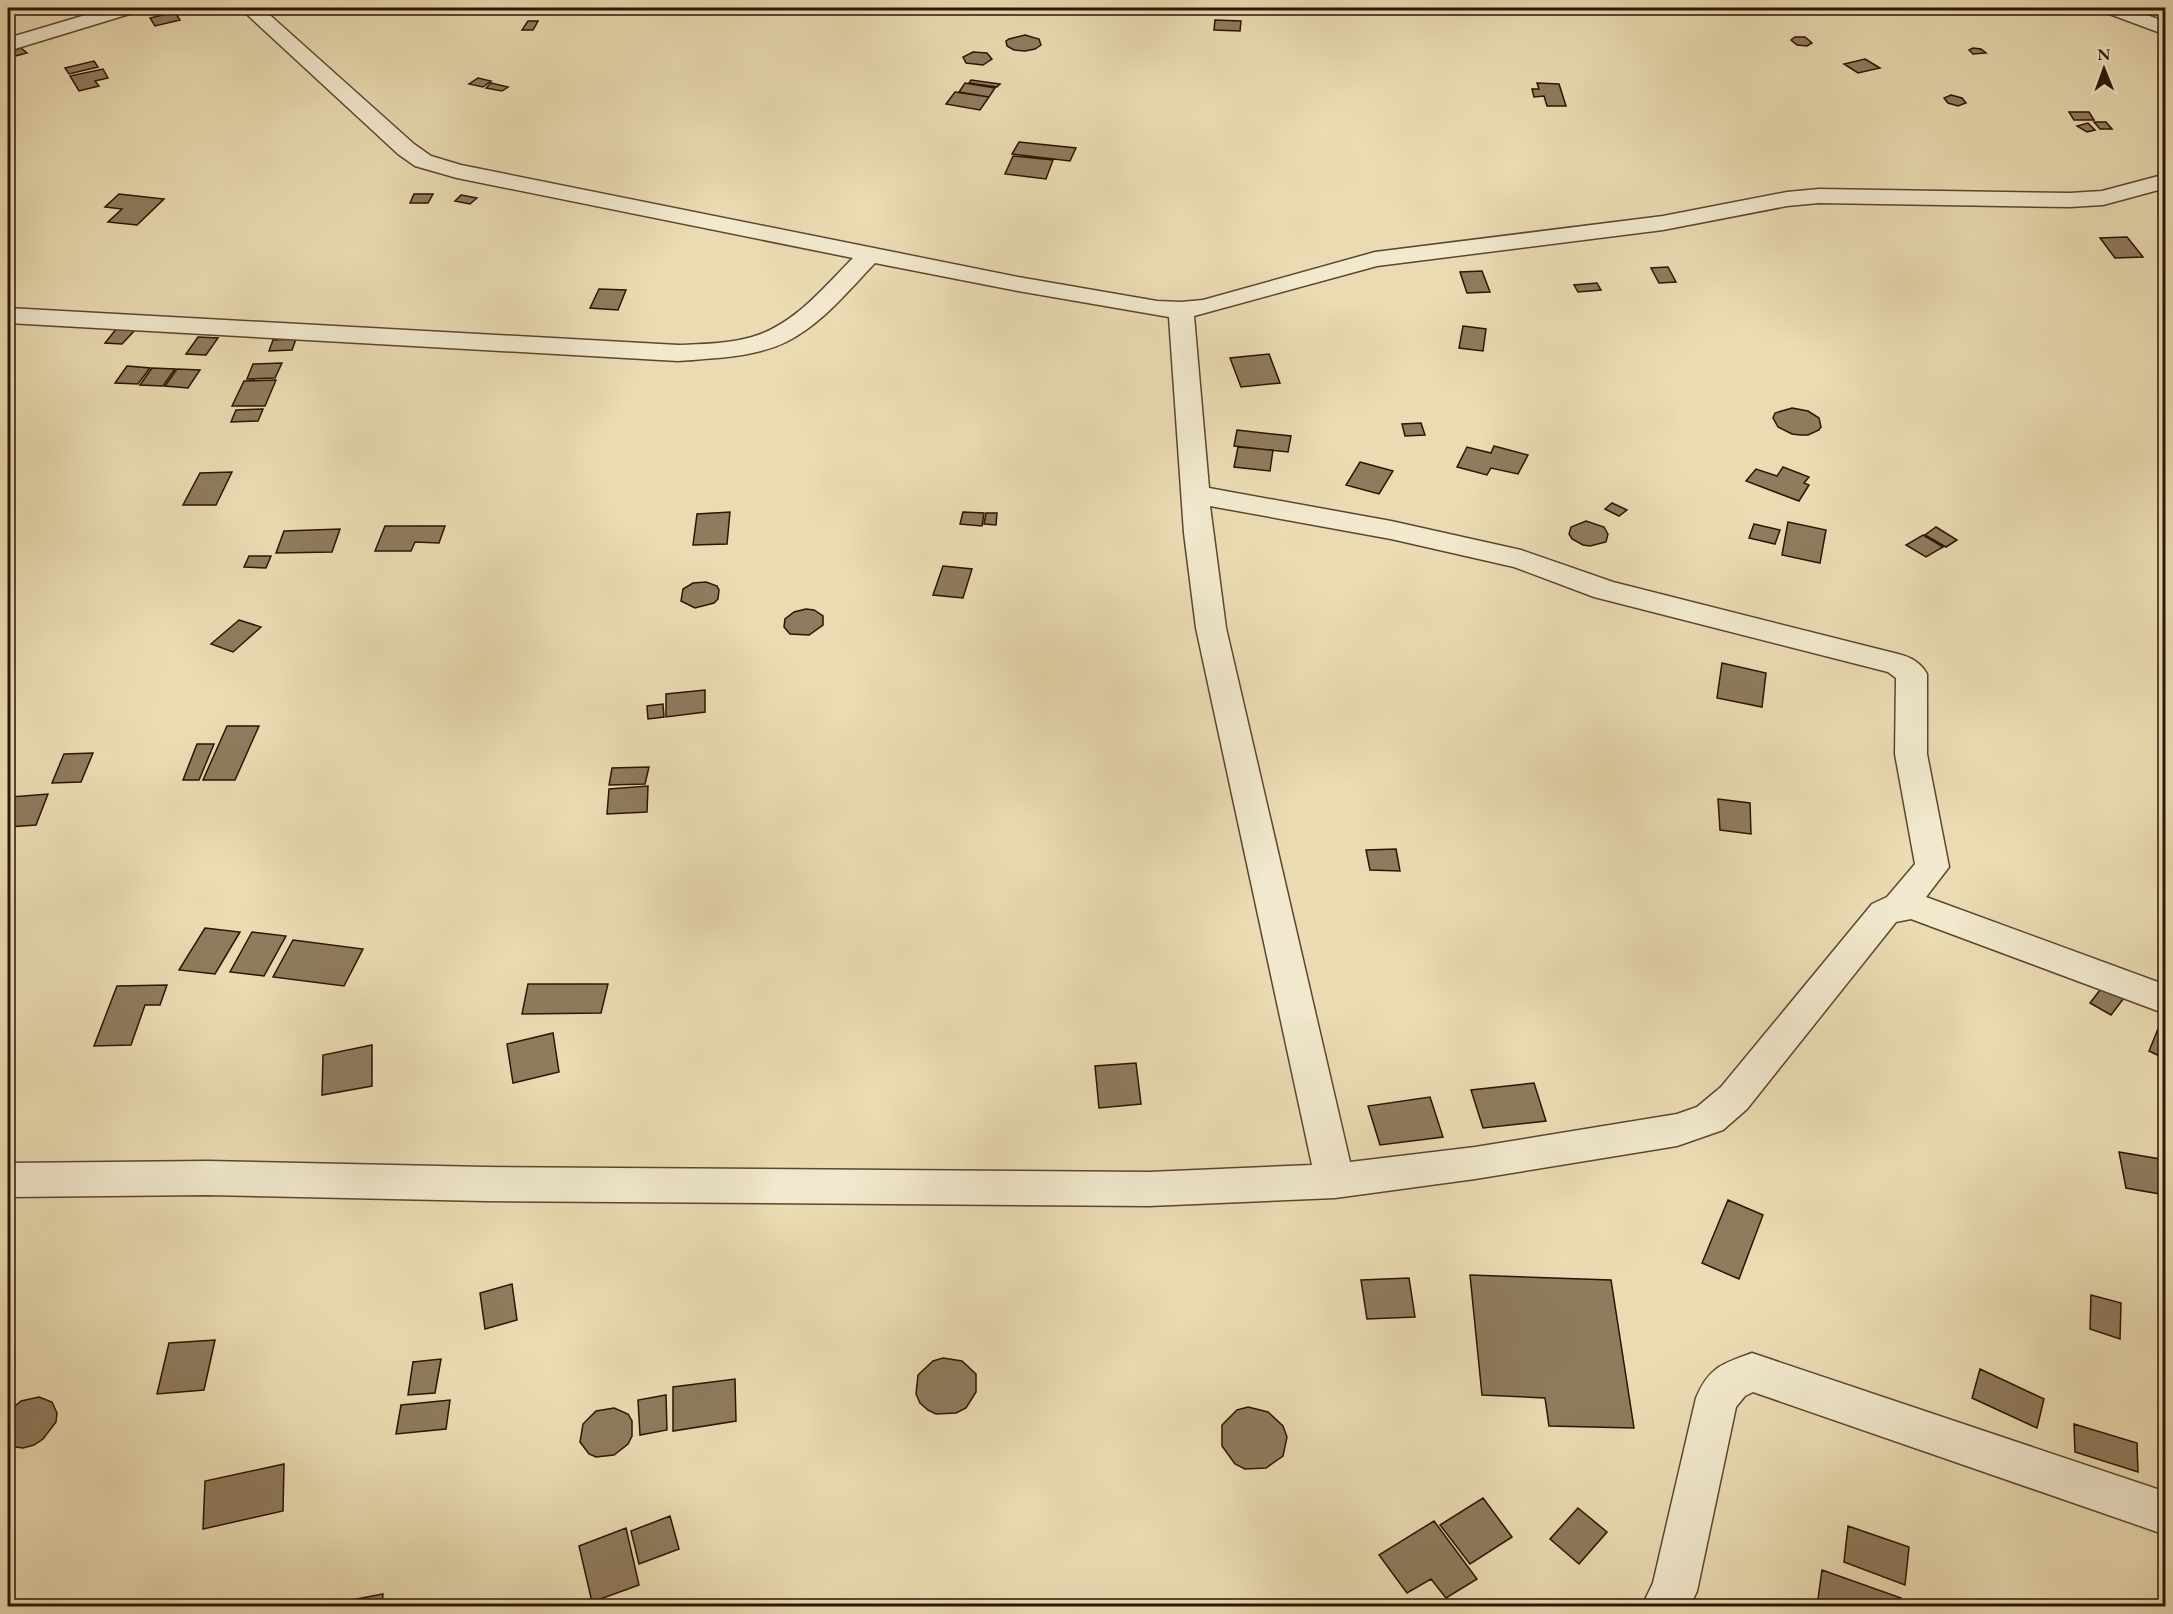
<svg xmlns="http://www.w3.org/2000/svg" width="2173" height="1614" viewBox="0 0 2173 1614" font-family="'EB Garamond',serif">
  <style>
    .building { fill: #8f7b5e; stroke: #2c1403; stroke-width: 1.5 }
    .lines { fill: none; stroke-linecap: round; stroke-linejoin: round }
    .minor-casing { stroke: #5c462f; stroke-width: 3 }
    .minor { fill: #f1e8cd; fill-rule: evenodd }
  </style>
  <rect width="100%" height="100%" fill="#eadbb2"/>
  <filter id="stains"><feTurbulence type="fractalNoise" baseFrequency=".00333" numOctaves="4"/><feColorMatrix values="0 0 0 0 .2 0 0 0 0 .09 0 0 0 0 .02 0 0 0 .5 -.17"/></filter>
  <radialGradient id="worn" r=".72"><stop offset=".6" stop-color="#630" stop-opacity="0"/><stop offset="1" stop-color="#630" stop-opacity=".3"/></radialGradient>
  <path class="building" d="M175,12L180,20L155,26L150,18Z
    M1215,20L1241,21L1240,31L1214,30Z
    M528,21H538L533,30H522Z
    M1025,35L1039,39L1041,45L1035,49L1025,51L1014,50L1007,46L1006,41L1009,39Z
    M1795,37H1805L1812,43L1807,46L1797,45L1791,40Z
    M21,48L27,53L8,58V52Z
    M1973,48L1981,49L1986,53L1973,54L1969,50Z
    M973,52L987,53L992,59L983,65L966,63L963,57Z
    M1865,59L1880,68L1858,73L1844,64Z
    M94,61L98,67L69,74L65,68Z
    M103,69L108,78L95,81L99,86L79,91L70,76Z
    M478,78L491,81L483,87L469,84Z
    M971,80L1000,84L997,87L969,83Z
    M491,83L508,87L502,91L486,88Z
    M965,83L995,88L989,97L959,92Z
    M1537,83L1559,84L1566,106H1547L1544,96L1534,97L1532,89H1539Z
    M955,92L989,97L980,110L946,104Z
    M1951,95L1962,98L1966,103L1958,106L1948,103L1944,98Z
    M2069,112H2089L2094,120H2074Z
    M2094,122H2106L2112,129H2100Z
    M2088,123L2095,130L2087,132L2077,126Z
    M1019,142L1076,148L1070,161L1012,154Z
    M1013,156L1053,160L1046,179L1005,174Z
    M119,194L164,199L137,225L108,222L122,209L105,207Z
    M414,194H433L428,203H410Z
    M461,195L477,198L470,204L455,201Z
    M2127,237L2143,257L2115,258L2100,238Z
    M1668,267L1676,282L1659,283L1651,268Z
    M1482,271L1490,292L1467,293L1460,272Z
    M1597,283L1601,290L1578,292L1574,285Z
    M599,289L626,290L618,310L590,308Z
    M1463,326L1486,329L1483,351L1459,348Z
    M117,328L135,330L122,344L105,343Z
    M198,337L218,338L206,355L186,354Z
    M296,339L292,350L269,351L273,340Z
    M1269,354L1280,383L1241,387L1230,358Z
    M282,363L275,378L247,379L253,364Z
    M127,366L150,368L138,384L115,383Z
    M152,368L175,369L163,386L140,385Z
    M177,369L200,370L188,388L165,386Z
    M276,380L265,406H232L244,381Z
    M1792,408L1808,411L1819,418L1821,427L1819,430L1808,435H1800L1792,434L1778,427L1773,418L1775,413Z
    M263,409L258,421L231,422L236,410Z
    M1421,423L1425,435L1405,436L1402,424Z
    M1237,430L1291,436L1288,452L1234,446Z
    M1494,446L1528,455L1518,474L1491,468L1487,475L1457,467L1467,447L1491,453Z
    M1238,447L1273,450L1270,471L1234,467Z
    M1360,462L1393,471L1379,494L1346,485Z
    M1783,467L1809,477L1804,483L1809,485L1799,501L1746,481L1756,469L1777,476Z
    M232,472L216,505H183L200,473Z
    M1612,503L1627,510L1619,516L1605,509Z
    M730,512L727,544L693,545L697,514Z
    M963,512L984,513L982,526L960,524Z
    M986,513H997L996,525L984,524Z
    M1586,521L1604,527L1608,534L1606,542L1590,546L1583,545L1572,539L1569,534L1571,527Z
    M1788,522L1826,530L1820,563L1782,555Z
    M1754,524L1780,530L1775,544L1749,538Z
    M385,526H445L439,543L415,542L411,551H375Z
    M1936,527L1957,540L1946,547L1925,535Z
    M340,529L332,552L276,553L284,531Z
    M1923,535L1943,547L1926,557L1906,545Z
    M249,556H271L266,568L244,567Z
    M943,566L972,569L963,598L933,595Z
    M706,582L717,586L719,590L718,599L714,603L695,608L681,601L683,589L693,583Z
    M806,609L814,610L823,616V625L809,635L790,634L784,627L785,619L794,612Z
    M239,620L261,627L233,652L211,644Z
    M1722,663L1766,673L1762,707L1717,698Z
    M705,690V712L666,717V694Z
    M663,704L664,717L648,719L647,706Z
    M227,726H259L235,780H203Z
    M197,744H214L199,780H183Z
    M93,753L81,782L52,783L64,754Z
    M649,767L645,784L609,785L612,768Z
    M648,786L647,812L607,814L609,789Z
    M48,794L36,825L8,827V806L11,797Z
    M1718,799L1750,803L1751,834L1720,830Z
    M1396,849L1400,871L1370,870L1366,850Z
    M205,928L240,932L215,974L179,970Z
    M252,932L286,936L264,976L230,972Z
    M293,940L363,949L344,986L273,977Z
    M528,984H608L601,1013L522,1014Z
    M167,985L160,1005H145L131,1045L94,1046L117,986Z
    M2103,986L2124,998L2111,1015L2090,1003Z
    M2158,1029L2166,1032V1059L2149,1051Z
    M553,1033L559,1072L513,1083L507,1044Z
    M372,1045V1086L322,1095L323,1055Z
    M1136,1063L1141,1104L1099,1108L1095,1066Z
    M1534,1083L1546,1121L1483,1128L1471,1090Z
    M1430,1097L1443,1137L1380,1145L1368,1106Z
    M2119,1152L2166,1160V1195L2126,1188Z
    M1728,1200L1763,1215L1739,1279L1702,1263Z
    M1470,1275L1611,1280L1634,1428L1549,1426L1545,1398L1482,1395Z
    M1409,1278L1415,1317L1367,1319L1361,1280Z
    M512,1284L517,1320L485,1329L480,1293Z
    M2091,1295L2121,1303L2120,1339L2090,1329Z
    M215,1340L204,1390L157,1394L169,1343Z
    M943,1358L962,1361L976,1374V1392L966,1408L956,1413L936,1414L928,1410L920,1403L916,1394L918,1375L933,1361Z
    M441,1359L435,1393L408,1395L413,1362Z
    M1980,1369L2044,1399L2037,1428L1972,1398Z
    M735,1379L736,1421L673,1431V1387Z
    M666,1395L667,1430L640,1435L638,1400Z
    M39,1397L52,1402L57,1413L56,1422L43,1439L34,1445L23,1448L8,1446V1412L21,1401Z
    M450,1400L446,1429L396,1434L401,1405Z
    M1248,1407L1268,1412L1283,1426L1287,1437L1283,1456L1266,1468L1245,1469L1235,1464L1222,1446V1425L1237,1410Z
    M614,1408L628,1414L632,1421V1436L628,1444L614,1455L596,1457L589,1454L580,1442L583,1424L596,1411Z
    M2074,1424L2137,1443L2138,1472L2075,1452Z
    M284,1464L283,1511L203,1529L205,1481Z
    M1483,1498L1512,1537L1470,1564L1440,1525Z
    M1578,1508L1607,1532L1579,1564L1550,1539Z
    M670,1516L679,1549L639,1564L631,1531Z
    M1434,1521L1477,1579L1446,1598L1431,1579L1407,1593L1379,1555Z
    M1848,1526L1909,1547L1905,1585L1844,1562Z
    M626,1528L639,1585L592,1602L579,1546Z
    M1822,1570L1901,1598L1900,1606H1817Z
    M383,1594L382,1606H320Z"/>
  <g class="lines">
    <defs>
      <path id="minor" d="M109,8H139L136,12L8,51V38Z
        M240,8H262L414,144L431,156L461,165L1018,277L1157,301L1181,302L1203,300L1375,252L1663,216L1787,192L1819,189L2070,193L2102,191L2166,174V188L2103,205L2070,207L1819,203L1787,206L1663,230L1377,266L1194,316L1209,488L1391,521L1521,550L1613,582L1898,654C1911,657 1921,663 1927,674V754L1949,867L1926,897L2166,985V1014L1911,919L1896,922L1747,1109L1723,1130L1677,1146L1475,1179L1335,1198L1149,1206L485,1201L207,1195L8,1197V1163L207,1161L485,1167L1149,1172L1312,1165L1196,628L1184,533L1169,317L1018,291L875,263C848,291 822,324 786,342C753,358 714,358 678,361L8,323V308L678,345C702,344 728,344 752,337C794,325 823,288 853,258L457,178L415,166L398,154ZM1210,506L1391,539L1514,567L1594,597L1888,672L1896,678L1895,754L1915,864L1887,897L1872,904L1721,1087L1697,1107L1677,1114L1475,1147L1350,1162L1226,628Z
        M2101,8H2128L2166,22V35L2104,12Z
        M1752,1353L2166,1492V1535L1753,1392L1745,1396L1736,1407L1697,1591L1690,1606H1642L1653,1583L1696,1398C1709,1367 1722,1364 1752,1353Z"/>
    </defs>
    <use href="#minor" class="minor-casing"/>
    <use href="#minor" class="minor"/>
  </g>
  <rect width="2173" height="1614" fill="none" stroke="#eadbb2" stroke-width="30"/>
  <rect x="9" y="9" width="2155" height="1596" fill="none" stroke="#2c1403" stroke-width="3"/>
  <rect x="15" y="15" width="2143" height="1584" fill="none" stroke="#2c1403" stroke-width="1.5"/>
  <g transform="translate(2104 69) rotate(359)" stroke="#f1e8cd" stroke-width="4.5" paint-order="stroke">
  <path d="M0-4.5L10 22L0 15L-10 22Z" fill="#2c1403"/>
  <text y="-9" font-size="16" font-weight="bold" text-anchor="middle" fill="#2c1403">N</text>
  </g>
  <rect width="100%" height="100%" filter="url(#stains)"/>
  <rect width="100%" height="100%" fill="url(#worn)"/>
</svg>
